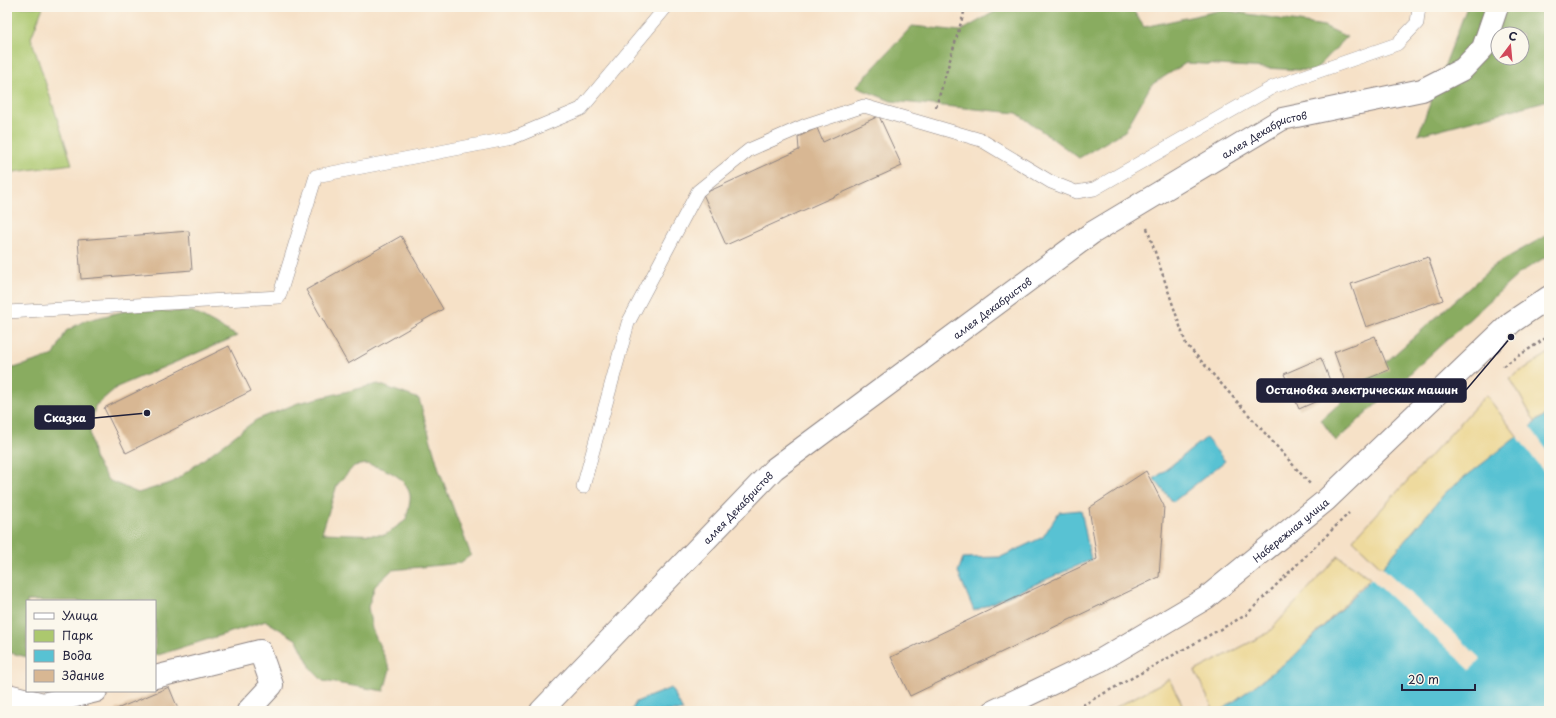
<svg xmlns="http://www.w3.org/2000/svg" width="1556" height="718" viewBox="0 0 1556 718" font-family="'Playpen Sans',sans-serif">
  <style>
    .green { fill: #acc86e; stroke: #677554 }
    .forest { fill: #89ac61; stroke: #56674e; fill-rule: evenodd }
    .sand { fill: #eeda9e; stroke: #887e6c }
    .water { fill: #58c2d3; stroke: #3d7287 }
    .pier { fill: #f6e1c7 }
    .building { fill: #d8b793 }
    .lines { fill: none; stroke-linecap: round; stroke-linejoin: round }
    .service-casing { stroke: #8c8281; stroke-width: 14 }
    .minor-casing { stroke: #8c8281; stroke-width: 24 }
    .path { stroke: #8c8281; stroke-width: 2.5; stroke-dasharray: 3 3; stroke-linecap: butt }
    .service { stroke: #fff; stroke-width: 13 }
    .minor { stroke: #fff; stroke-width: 22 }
    .labels { text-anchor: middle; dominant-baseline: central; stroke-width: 4; stroke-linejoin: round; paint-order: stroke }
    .street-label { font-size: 10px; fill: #22223b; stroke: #fbf7ec }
    .leader { fill: none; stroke: #22223b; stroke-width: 1.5 }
    .callout-dot { fill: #22223b; stroke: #fbf7ec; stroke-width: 1.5 }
    .callout { fill: #22223b; stroke: #22223b; stroke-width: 1.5 }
    .callout-label { font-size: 11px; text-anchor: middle; font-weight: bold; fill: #fff }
  </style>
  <rect width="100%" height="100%" fill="#fbf7ec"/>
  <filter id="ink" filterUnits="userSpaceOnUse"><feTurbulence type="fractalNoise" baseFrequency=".025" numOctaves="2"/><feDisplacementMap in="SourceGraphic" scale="8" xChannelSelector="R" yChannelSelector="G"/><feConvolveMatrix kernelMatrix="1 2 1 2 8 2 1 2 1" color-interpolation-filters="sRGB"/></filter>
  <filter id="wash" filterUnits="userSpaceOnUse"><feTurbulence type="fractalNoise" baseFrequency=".012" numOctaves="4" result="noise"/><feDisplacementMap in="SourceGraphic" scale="16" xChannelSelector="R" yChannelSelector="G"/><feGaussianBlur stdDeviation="0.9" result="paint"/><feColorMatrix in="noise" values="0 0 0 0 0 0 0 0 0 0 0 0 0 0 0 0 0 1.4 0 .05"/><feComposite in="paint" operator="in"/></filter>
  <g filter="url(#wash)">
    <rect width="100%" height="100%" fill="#f6e1c7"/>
    <path class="green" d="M7,7H43L31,38L72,164L14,172L7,180Z"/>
    <path class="forest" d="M1003,7H1131L1144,27L1222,10L1324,26L1347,37L1314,71L1186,63L1151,85L1125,131L1079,158L1017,113L891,101L856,87L912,26L961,31Z
      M1467,7H1549V100L1418,135ZM1498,34H1522V58H1498Z
      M1549,234V255L1521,272L1336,441L1321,420L1496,264Z
      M129,310L193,312L237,336L117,387L95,406L90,433L94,458L108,480L138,493L173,482L256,420L298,403L378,384L419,399L440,473L471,555L460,563L392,570L375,586L368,607L372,629L390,669L384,691L323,681L312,670L297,640L266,621L155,656V601H27V657L7,652V365L14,368L54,355L66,331L84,321ZM366,464C384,468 405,475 410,495C411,502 407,513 406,520L385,535L322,533L337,485L354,466Z"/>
    <path class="sand" d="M1549,353V412L1535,422L1510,378Z
      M1486,395L1518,437L1446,492L1382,568L1353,540Z
      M1338,556L1370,578L1292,658L1221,711H1214L1195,671L1268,633Z
      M1169,679L1186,711H1109Z"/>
    <path class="water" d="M1549,412V711H1221L1292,658L1382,568L1446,492Z
      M1206,438L1225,461L1173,502L1154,479Z
      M1081,510L1091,560L974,611L958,572L963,558L1001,557L1043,537L1059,512Z
      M671,688L683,711H631L636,702Z"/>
    <path class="pier" d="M1529,425L1549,453V479L1517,436Z
      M1381,566L1481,659L1470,670L1369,577Z"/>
    <g id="blocks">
      <path class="building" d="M879,116L902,166L726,245L703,194L799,150L798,137L817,128L823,142Z
        M189,231L192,270L81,279L78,240Z
        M401,236L443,309L348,364L306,290Z
        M1428,257L1443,300L1366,327L1351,284Z
        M1375,336L1389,370L1347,387L1334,352Z
        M229,346L251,391L126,453L104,408Z
        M1321,358L1335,393L1299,409L1284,374Z
        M1146,471L1164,506L1159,577L910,696L891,657L1097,559L1089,508Z
        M169,687L179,711H112Z"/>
    </g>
  </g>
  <g filter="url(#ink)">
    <use href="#blocks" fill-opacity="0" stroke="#8c8281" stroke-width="1"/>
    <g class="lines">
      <defs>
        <path id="service" d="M7,312L279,297L316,176L512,138L581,109L666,7
          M583,487L628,323L698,191L749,150L806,125L864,106L981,140L1051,182L1076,192L1094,189L1273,87L1397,44L1417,23L1419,7"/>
        <g id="minor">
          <path d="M155,677L260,651L272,685L248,711"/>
          <path d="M7,694L8,695L43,704L96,691"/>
          <path id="s1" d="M541,711L774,469L1092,233L1282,119L1422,90L1463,69L1483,48L1497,7"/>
          <path id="s2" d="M994,711L1101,660L1206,598L1325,501L1512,322L1549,297"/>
        </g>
      </defs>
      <use href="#service" class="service-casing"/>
      <use href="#minor" class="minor-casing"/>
      <path class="path" d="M936,107L965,9L970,7
        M1147,228L1186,344L1310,484
        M1503,366L1549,336
        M1072,711L1246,615L1349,513"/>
      <use href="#service" class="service"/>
      <use href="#minor" class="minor"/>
    </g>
  </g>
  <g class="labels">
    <g class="street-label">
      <text stroke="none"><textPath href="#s1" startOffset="931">аллея Декабристов</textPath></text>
      <text stroke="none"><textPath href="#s1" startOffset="607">аллея Декабристов</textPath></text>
      <text stroke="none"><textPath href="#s1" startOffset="283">аллея Декабристов</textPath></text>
      <text stroke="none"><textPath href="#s2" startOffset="349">Набережная улица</textPath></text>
    </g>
  </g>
  <path class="leader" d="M1511 337L1466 390M147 413L94 418"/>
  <g class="callout-dot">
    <circle cx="1511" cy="337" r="4"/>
    <circle cx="147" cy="413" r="4"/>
  </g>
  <g class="callout">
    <rect x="1257" y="379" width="209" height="23" rx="4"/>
    <rect x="35" y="406" width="59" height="23" rx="4"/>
  </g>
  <g class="callout-label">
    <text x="1362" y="394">Остановка электрических машин</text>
    <text x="65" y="422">Сказка</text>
  </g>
  <rect width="1556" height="718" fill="none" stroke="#fbf7ec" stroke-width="24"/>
  <rect x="26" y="600" width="130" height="92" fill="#fbf7ec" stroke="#a4a2a5"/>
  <rect x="34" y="613" width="20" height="6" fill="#ffffff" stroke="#a4a2a5"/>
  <text x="62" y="620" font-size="12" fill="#22223b">Улица</text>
  <rect x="34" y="630" width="20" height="12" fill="#acc86e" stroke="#a4a2a5"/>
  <text x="62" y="640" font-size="12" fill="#22223b">Парк</text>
  <rect x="34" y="650" width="20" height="12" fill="#58c2d3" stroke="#a4a2a5"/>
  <text x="62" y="660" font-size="12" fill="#22223b">Вода</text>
  <rect x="34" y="670" width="20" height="12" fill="#d8b793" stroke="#a4a2a5"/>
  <text x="62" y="680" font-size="12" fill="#22223b">Здание</text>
  <g transform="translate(1510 46) rotate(16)"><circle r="19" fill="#fbf7ec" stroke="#a4a2a5"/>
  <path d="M0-3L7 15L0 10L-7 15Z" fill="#d1495b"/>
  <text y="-6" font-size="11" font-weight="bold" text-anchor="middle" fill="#22223b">С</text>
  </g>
  <path d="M1402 684v6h73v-6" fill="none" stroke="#22223b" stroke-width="2"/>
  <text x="1408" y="684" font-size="12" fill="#22223b" stroke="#fbf7ec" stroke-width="3" paint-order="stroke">20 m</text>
</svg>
